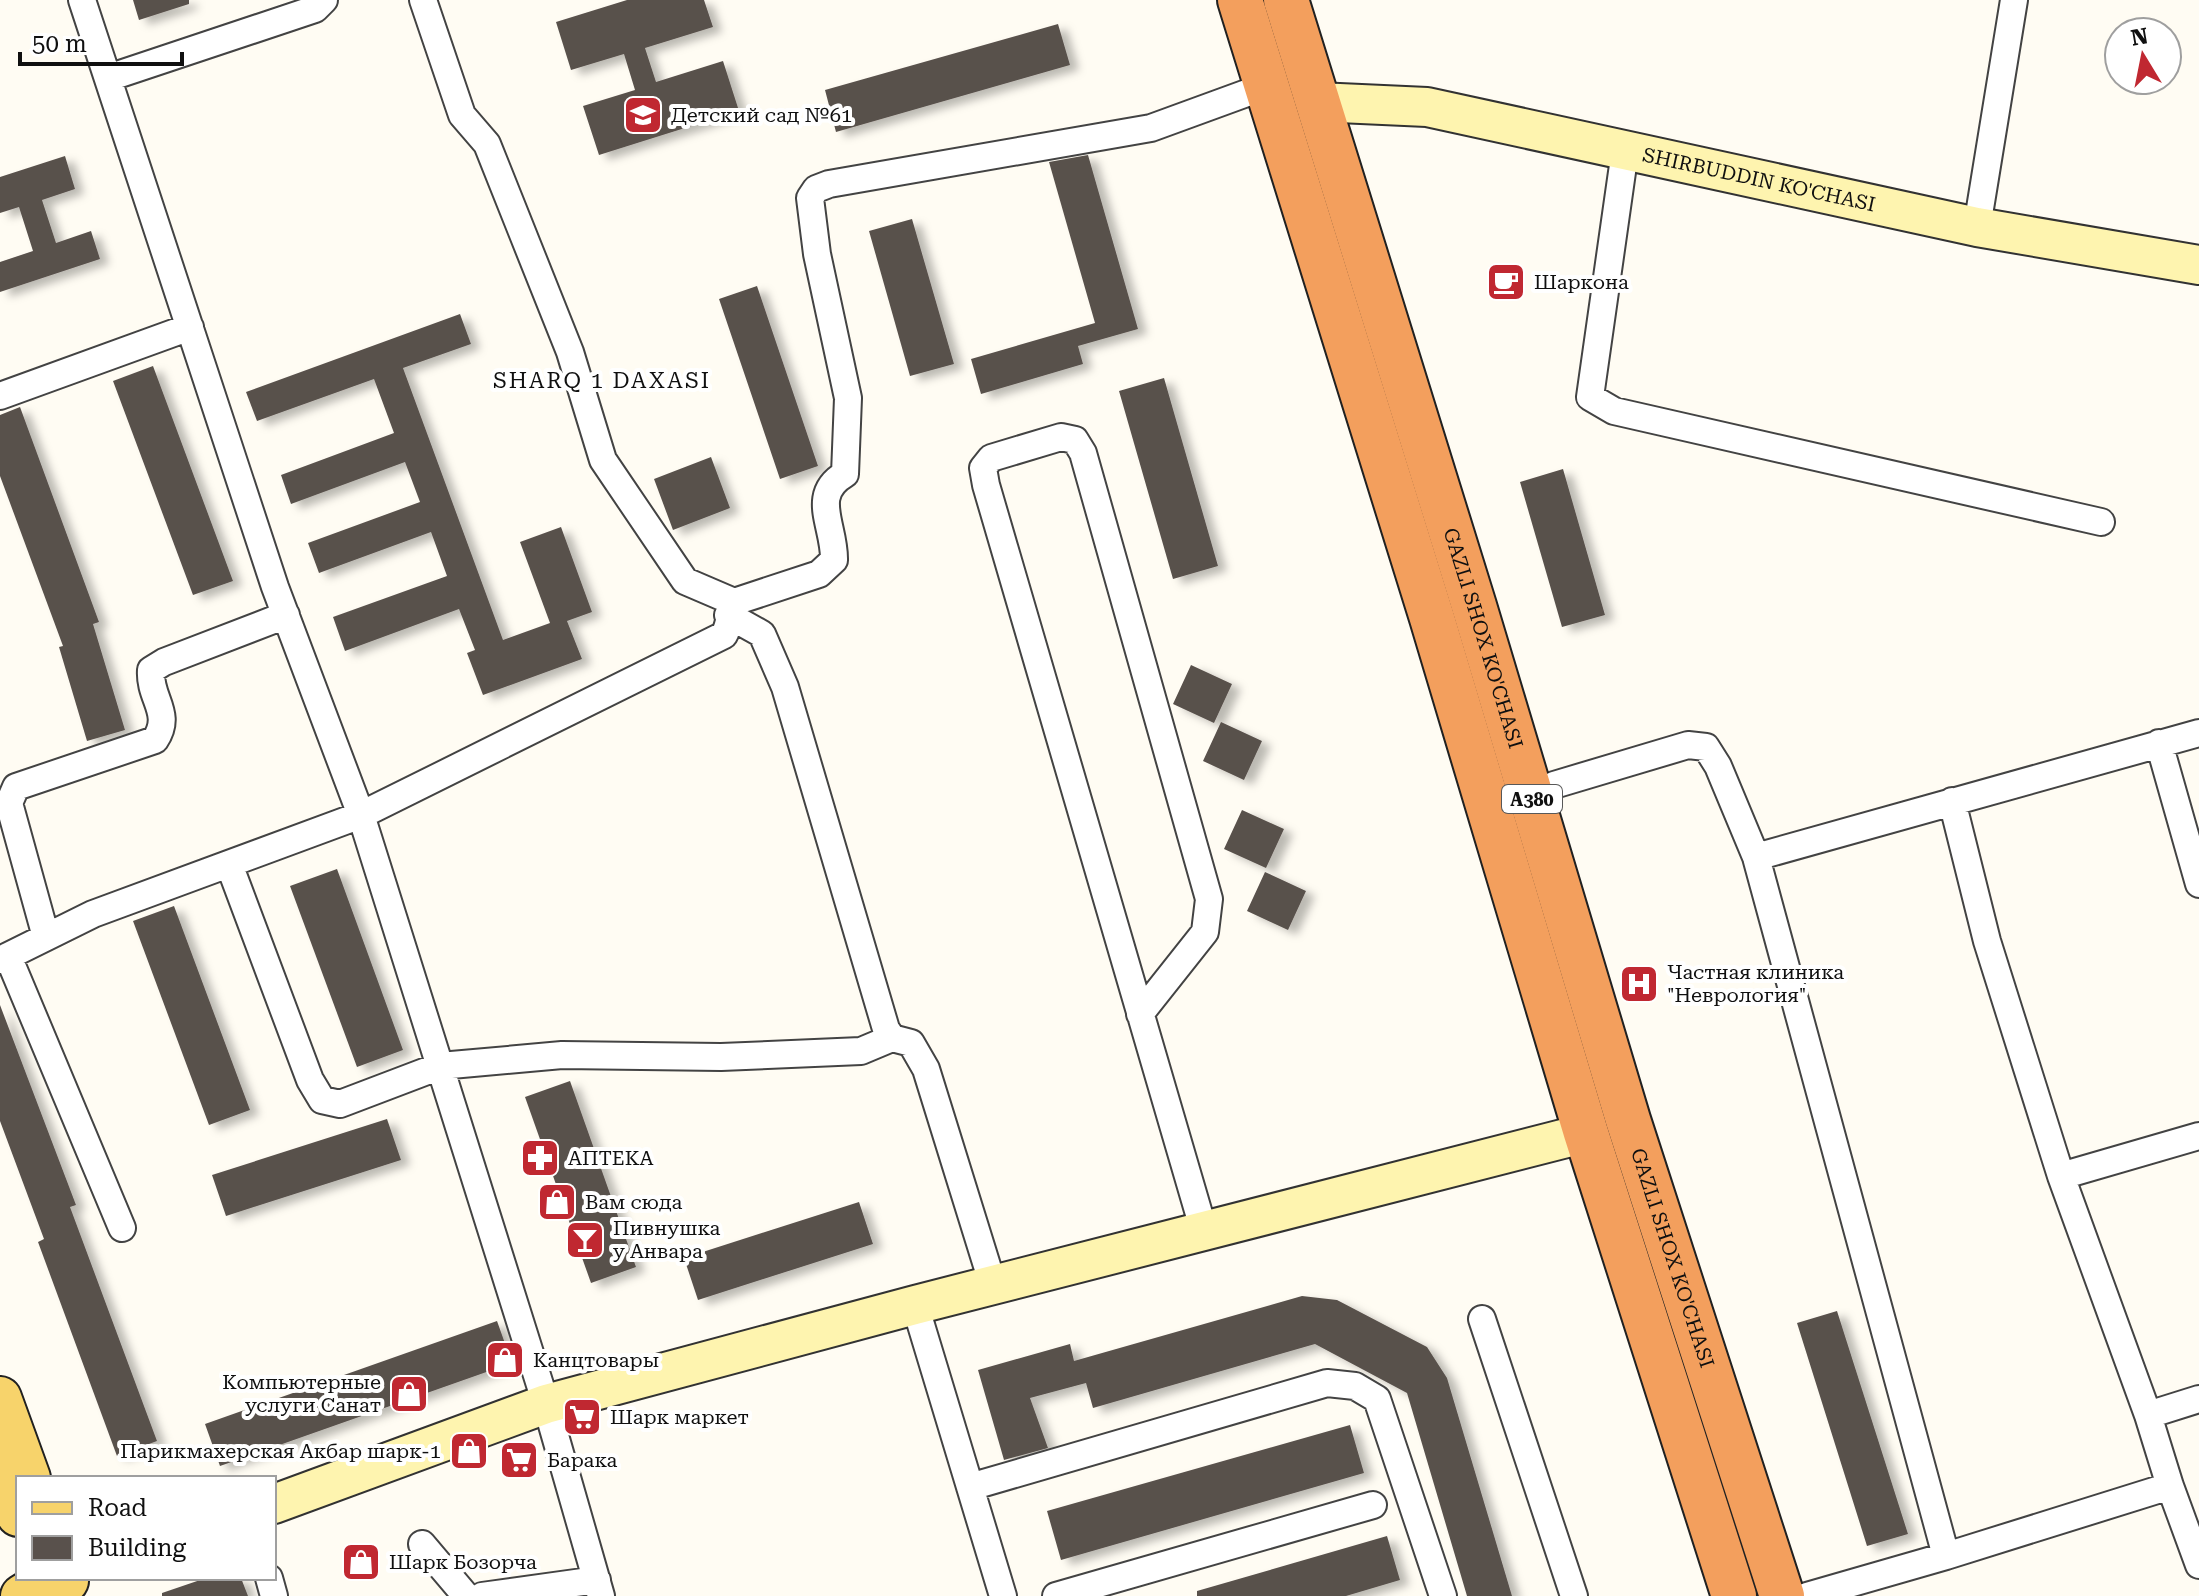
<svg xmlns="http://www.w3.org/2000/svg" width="2199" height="1596" viewBox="0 0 2199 1596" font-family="'Roboto Serif',serif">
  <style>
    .building { fill: #59514c; filter: url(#shadow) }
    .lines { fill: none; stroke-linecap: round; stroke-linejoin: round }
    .street-casing { stroke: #434343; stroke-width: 30 }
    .secondary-casing { stroke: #323232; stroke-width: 42 }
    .primary-casing { stroke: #212121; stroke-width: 46 }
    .highway-casing { stroke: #212121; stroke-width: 48 }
    .street { stroke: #fff; stroke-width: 26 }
    .secondary { stroke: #fef4af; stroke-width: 38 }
    .primary { stroke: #f7d36b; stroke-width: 42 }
    .highway { stroke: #f39f5d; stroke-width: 44 }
    .labels { text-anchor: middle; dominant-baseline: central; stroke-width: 8; stroke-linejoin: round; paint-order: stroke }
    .shield { fill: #fff; stroke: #585858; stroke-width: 2 }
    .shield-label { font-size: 18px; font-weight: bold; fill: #101010 }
    .poi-label { font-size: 20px; fill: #101010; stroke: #fff; text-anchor: start }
    .street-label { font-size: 20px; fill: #101010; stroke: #fff }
    .neighbourhood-label { font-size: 22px; letter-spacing: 2px; fill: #101010; stroke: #fff }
  </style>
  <defs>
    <filter id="shadow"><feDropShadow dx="9" dy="5" stdDeviation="4" flood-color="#0004"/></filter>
  </defs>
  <rect width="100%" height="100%" fill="#fffcf3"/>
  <path class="building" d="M133,0H189V4L139,20Z
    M627,0H704L713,27L645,48L656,82L723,61L739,111L599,155L583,106L635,90L624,54L571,70L556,22Z
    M1058,24L1070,65L836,132L825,90Z
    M1088,155L1138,329L1078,346L1083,364L981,394L971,359L1095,323L1049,162Z
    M65,156L75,189L42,200L56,243L91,231L100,259L0,292V262L33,251L19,207L0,213V177Z
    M912,219L954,364L910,376L869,231Z
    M757,286L818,466L780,479L719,299Z
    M460,314L471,344L403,368L503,640L550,623L520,542L561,527L592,612L567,621L582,659L483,695L467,653L475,650L459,609L345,651L333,617L447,576L431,532L319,573L308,543L420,502L405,462L291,504L281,475L394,433L374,379L257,421L246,392Z
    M153,366L233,581L193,595L113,381Z
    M1164,378L1218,566L1173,579L1119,391Z
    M20,407L99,622L93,624L125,730L87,741L59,647L63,646L0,476V415Z
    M711,457L730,508L673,530L654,479Z
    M1563,469L1605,615L1562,627L1520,482Z
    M1191,665L1232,684L1214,723L1173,704Z
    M1221,722L1262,741L1244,780L1203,761Z
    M1242,810L1284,829L1266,868L1224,849Z
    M337,869L403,1050L357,1067L290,886Z
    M1265,872L1306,891L1288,930L1247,911Z
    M174,906L250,1110L209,1125L133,921Z
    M0,1005L76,1205L70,1207L157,1441L117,1456L38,1242L44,1239L0,1121Z
    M570,1081L636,1267L591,1283L525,1097Z
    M387,1119L401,1160L226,1216L212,1175Z
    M859,1202L873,1244L698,1300L684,1258Z
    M1302,1296L1337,1300L1427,1347L1447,1378L1512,1596H1467L1407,1393L1315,1344L1093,1408L1086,1383L1030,1398L1048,1448L1004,1460L978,1370L1070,1344L1074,1361Z
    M1837,1311L1908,1534L1867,1546L1797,1323Z
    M497,1321L512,1363L220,1466L205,1424Z
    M1350,1425L1364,1473L1061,1560L1047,1511Z
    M1387,1536L1400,1580L1346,1596H1197V1591Z
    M206,1578H241L248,1596H162V1593Z"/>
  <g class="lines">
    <defs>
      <path id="street" d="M82,0L275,587L361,815L546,1404L601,1596
        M423,0L462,115L487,144L570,352L603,460L685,581L734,602
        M108,78L315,9L324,0
        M1625,151L1590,397L1614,411L2101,522
        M1977,227L2014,0
        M0,396L190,327
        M728,615L762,634L785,687L886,1029L892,1038L911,1043L926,1069L993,1285
        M2159,743L2199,884
        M1554,785L1688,745L1706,747L1718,766L1756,857L1946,1556
        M1952,801L1987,941L2061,1176L2148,1415L2170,1486L2199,1565
        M1756,857L2199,733
        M229,864L310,1080L322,1100L340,1104L440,1066L562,1055L721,1057L861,1051L892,1038
        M46,937L9,803L16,787L155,740C173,713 149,699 151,670L164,662L286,615
        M8,956L122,1228
        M0,960L93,914L361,815L724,635C730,625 729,614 734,602L819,574L834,560C835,526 809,495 845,474L848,398L817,254L810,198L816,189L829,184L1151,128L1266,86
        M1140,1014L1205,932L1209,899L1083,453L1075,440L1061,437L991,458L983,468L986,485L1204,1231
        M2061,1176L2199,1136
        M915,1305L1003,1596
        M1482,1319L1574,1596
        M2148,1415L2199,1399
        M970,1487L1327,1383L1355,1386L1377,1399L1443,1596
        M422,1544L466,1596
        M269,1578L274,1596
        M482,1596L597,1580
        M1056,1596L1373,1505
        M1807,1596L1946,1556L2170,1486"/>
      <g id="secondary">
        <path id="s1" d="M1317,102L1427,107L1977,227L2199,265"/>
        <path d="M274,1504L546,1404L915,1305L1586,1133"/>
      </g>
      <path id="primary" d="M0,1398L29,1478
        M0,1467L18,1515
        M22,1596L38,1586L67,1581"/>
      <g id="highway">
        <path d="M1240,0L1432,618L1586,1133L1734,1596"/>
        <path id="s2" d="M1286,0L1474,606L1628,1120L1782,1596"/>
      </g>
    </defs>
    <use href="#street" class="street-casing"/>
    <use href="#secondary" class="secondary-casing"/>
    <use href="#primary" class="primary-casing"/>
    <use href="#highway" class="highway-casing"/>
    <use href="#street" class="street"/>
    <use href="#secondary" class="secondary"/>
    <use href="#primary" class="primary"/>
    <use href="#highway" class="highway"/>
  </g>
  <defs>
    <symbol id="school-square" viewBox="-11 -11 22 22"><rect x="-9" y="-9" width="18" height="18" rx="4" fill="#c02831" stroke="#fff"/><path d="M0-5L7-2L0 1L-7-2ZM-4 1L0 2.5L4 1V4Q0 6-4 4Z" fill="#fff"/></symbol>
    <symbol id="cafe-square" viewBox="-11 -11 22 22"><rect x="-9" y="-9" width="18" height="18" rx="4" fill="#c02831" stroke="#fff"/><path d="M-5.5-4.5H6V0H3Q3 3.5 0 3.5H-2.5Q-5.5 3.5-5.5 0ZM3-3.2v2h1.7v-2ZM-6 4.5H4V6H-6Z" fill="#fff"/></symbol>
    <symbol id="hospital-square" viewBox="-11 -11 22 22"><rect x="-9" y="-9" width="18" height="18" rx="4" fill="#c02831" stroke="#fff"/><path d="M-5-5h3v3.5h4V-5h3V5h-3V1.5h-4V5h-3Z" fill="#fff"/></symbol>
    <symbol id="pharmacy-square" viewBox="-11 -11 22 22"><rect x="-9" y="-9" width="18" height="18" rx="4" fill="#c02831" stroke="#fff"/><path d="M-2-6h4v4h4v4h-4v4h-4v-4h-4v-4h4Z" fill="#fff"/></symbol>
    <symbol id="shop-square" viewBox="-11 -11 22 22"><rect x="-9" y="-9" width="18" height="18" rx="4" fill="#c02831" stroke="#fff"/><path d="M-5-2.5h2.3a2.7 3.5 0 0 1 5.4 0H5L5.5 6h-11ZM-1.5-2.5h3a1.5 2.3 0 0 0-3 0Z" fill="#fff"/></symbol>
    <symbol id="bar-square" viewBox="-11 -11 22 22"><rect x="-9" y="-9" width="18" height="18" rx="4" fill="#c02831" stroke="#fff"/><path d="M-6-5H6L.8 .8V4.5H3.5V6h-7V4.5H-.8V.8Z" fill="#fff"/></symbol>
    <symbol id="supermarket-square" viewBox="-11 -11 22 22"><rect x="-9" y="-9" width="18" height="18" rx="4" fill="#c02831" stroke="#fff"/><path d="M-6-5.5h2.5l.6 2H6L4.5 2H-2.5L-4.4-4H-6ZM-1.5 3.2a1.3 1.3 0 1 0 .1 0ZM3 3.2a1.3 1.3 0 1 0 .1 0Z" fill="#fff"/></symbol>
  </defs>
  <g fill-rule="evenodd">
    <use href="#school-square" x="621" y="93" width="44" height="44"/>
    <use href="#cafe-square" x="1484" y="260" width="44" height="44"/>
    <use href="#hospital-square" x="1617" y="962" width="44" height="44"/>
    <use href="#pharmacy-square" x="518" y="1136" width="44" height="44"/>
    <use href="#shop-square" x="535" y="1180" width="44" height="44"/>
    <use href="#bar-square" x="563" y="1218" width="44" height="44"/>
    <use href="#shop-square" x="483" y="1338" width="44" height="44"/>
    <use href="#shop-square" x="387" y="1372" width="44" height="44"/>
    <use href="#supermarket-square" x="560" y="1395" width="44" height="44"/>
    <use href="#shop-square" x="447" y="1429" width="44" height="44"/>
    <use href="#supermarket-square" x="497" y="1438" width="44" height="44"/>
    <use href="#shop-square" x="339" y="1540" width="44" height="44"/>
  </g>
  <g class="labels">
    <rect class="shield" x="1502" y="785" width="60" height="28" rx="6"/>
    <g class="shield-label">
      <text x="1532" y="799">A380</text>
    </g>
    <g class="poi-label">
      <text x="671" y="115">Детский сад №61</text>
      <text x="1534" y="282">Шаркона</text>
      <text x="1667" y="972">Частная клиника<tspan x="1667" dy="23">"Неврология"</tspan></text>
      <text x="568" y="1158">АПТЕКА</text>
      <text x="585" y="1202">Вам сюда</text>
      <text x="613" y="1228">Пивнушка<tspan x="613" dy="23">у Анвара</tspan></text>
      <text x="533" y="1360">Канцтовары</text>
      <text x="381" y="1382" text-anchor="end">Компьютерные<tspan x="381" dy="23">услуги Санат</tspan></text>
      <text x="610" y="1417">Шарк маркет</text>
      <text x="441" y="1451" text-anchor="end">Парикмахерская Акбар шарк-1</text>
      <text x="547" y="1460">Барака</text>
      <text x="389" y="1562">Шарк Бозорча</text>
    </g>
    <g class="street-label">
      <text stroke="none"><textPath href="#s1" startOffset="450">SHIRBUDDIN KO'CHASI</textPath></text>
      <text stroke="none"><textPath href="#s2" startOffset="668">GAZLI SHOX KO'CHASI</textPath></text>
      <text stroke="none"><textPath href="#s2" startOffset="1316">GAZLI SHOX KO'CHASI</textPath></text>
    </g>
    <g class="neighbourhood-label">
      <text x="602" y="380">SHARQ 1 DAXASI</text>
    </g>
  </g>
  <rect x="16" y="1476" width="260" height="104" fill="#ffffff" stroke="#9f9f9f" stroke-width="2"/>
  <rect x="32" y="1502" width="40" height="12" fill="#f7d36b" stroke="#9f9f9f" stroke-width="2"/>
  <text x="88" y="1516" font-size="24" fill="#101010">Road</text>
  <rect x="32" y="1536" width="40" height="24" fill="#59514c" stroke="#9f9f9f" stroke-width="2"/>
  <text x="88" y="1556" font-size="24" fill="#101010">Building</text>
  <g transform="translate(2143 56) rotate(350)"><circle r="38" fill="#ffffff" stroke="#9f9f9f" stroke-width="2"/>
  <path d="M0-6L14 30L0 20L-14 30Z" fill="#c02831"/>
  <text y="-12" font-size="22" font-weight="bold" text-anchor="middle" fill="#101010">N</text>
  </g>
  <path d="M20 52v12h162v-12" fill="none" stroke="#101010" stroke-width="4"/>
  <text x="32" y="52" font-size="24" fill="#101010" stroke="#ffffff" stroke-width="6" paint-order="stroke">50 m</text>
</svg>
